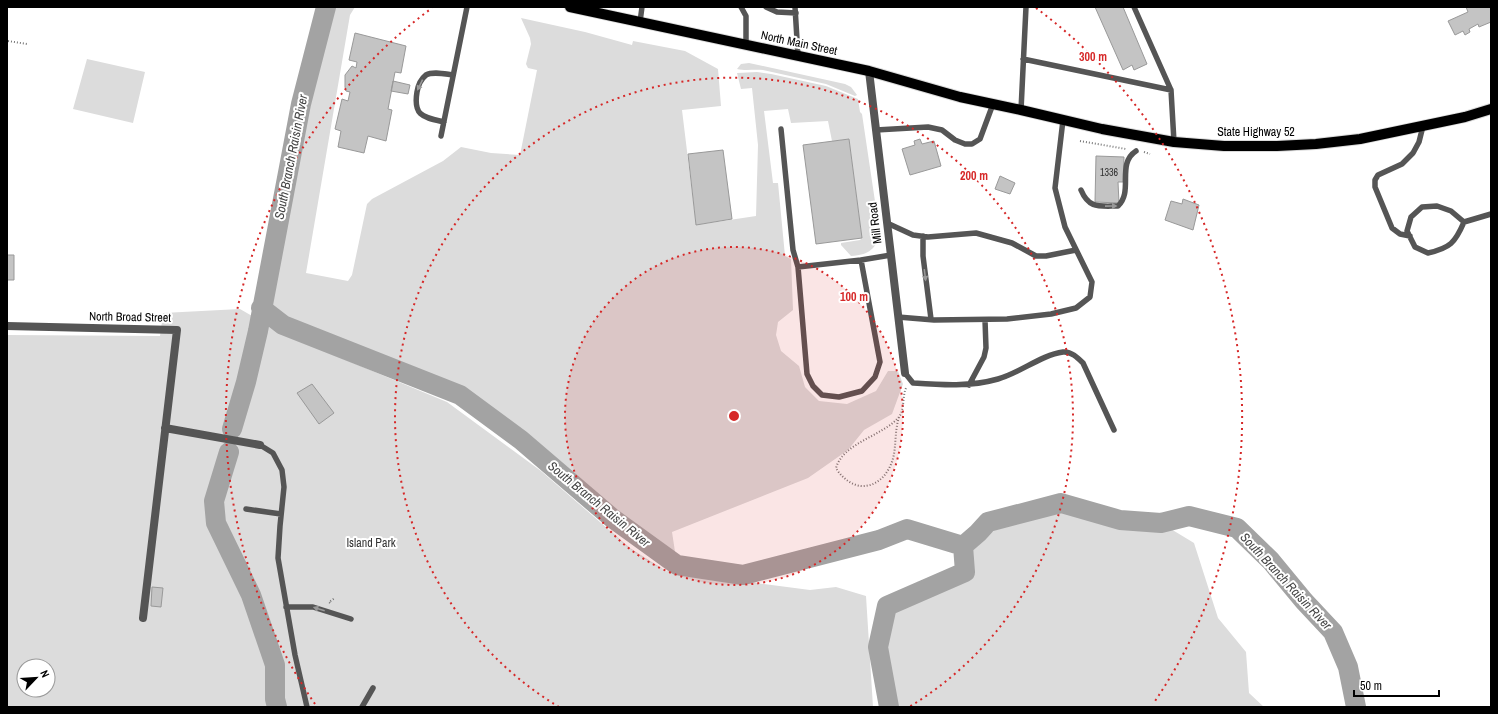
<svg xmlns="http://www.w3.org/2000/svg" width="1498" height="714" viewBox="0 0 1498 714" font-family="'Archivo Narrow',sans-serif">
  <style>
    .green { fill: #dcdcdc; fill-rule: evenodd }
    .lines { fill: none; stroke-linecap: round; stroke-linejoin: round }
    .river { stroke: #a3a3a3; stroke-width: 20 }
    .building { fill: #c4c4c4; stroke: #999 }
    .primary-casing { stroke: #dbdbdb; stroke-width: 12 }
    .path { stroke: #777; stroke-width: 2; stroke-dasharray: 1 2; stroke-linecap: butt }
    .service { stroke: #555; stroke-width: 5.5 }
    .minor { stroke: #555; stroke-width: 8 }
    .primary { stroke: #000; stroke-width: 10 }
    .oneway { fill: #999 }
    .ring { fill: none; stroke: #d62828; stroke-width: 2; stroke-dasharray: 2 4 }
    .labels { text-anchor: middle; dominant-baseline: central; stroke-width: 4; stroke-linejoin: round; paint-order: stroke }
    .number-label { font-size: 10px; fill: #313131 }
    .street-label { font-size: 12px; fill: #000; stroke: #fff }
    .park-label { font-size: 12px; fill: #333; stroke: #fff }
    .water-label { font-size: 13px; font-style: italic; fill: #444; stroke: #fff }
    .centre { fill: #d62828; stroke: #fff; stroke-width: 2 }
    .ring-label { font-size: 12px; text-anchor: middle; font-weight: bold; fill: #d62828; stroke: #fff; stroke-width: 4; stroke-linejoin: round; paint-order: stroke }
  </style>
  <rect width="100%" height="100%" fill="#fff"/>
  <path class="green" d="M326,7H355L350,15L306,273L348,281L352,275L367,204L372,199L443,161L461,147L491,153L520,155L537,70L528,68L526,64L531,44L530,38L521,18L585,32L632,45L633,41L685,51L718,69L721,106L682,110L696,225L756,216L758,145L752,88L741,89L737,73L757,72L771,74L826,86L858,99L860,112L862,114L880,235C875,251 866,255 851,256L841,245V243L860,240L862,238L849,139L832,141L828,121L791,123L788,109L764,111L773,183H778L785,256L791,259L793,310L778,322L776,335L781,351L799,366L805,387L819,401L847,404L876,391L888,371H898L903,384L892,414L864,430L848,450L808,478L672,532L677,565L612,518L521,440L460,395L283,325L261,308L301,104Z
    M87,59L145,72L133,123L73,109Z
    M749,63L845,84L851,87L857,95L855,96L826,84L763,70C754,69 746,71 737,69L741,64Z
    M240,309L281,333L447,402L541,471L630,548L666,571L810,590L836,587L866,596L873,707H284L275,687V699L277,707H7V335L160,336L163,313ZM24,666H48V690H24Z
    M1061,503L1120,520L1161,523L1194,543L1218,618L1246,652L1249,693L1264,707H889L878,647L887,606L965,572L963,546L978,533L988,522Z"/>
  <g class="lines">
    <path class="river" d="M261,308L283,325L460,395L521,440L612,518L677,565L743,575L879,540L907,529L963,546
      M232,429L246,382L258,331L301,104L326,7
      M229,452L214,501L216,523L251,595L275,665V699L277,707
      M963,546L978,533L988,522L1061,503L1120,520L1161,523L1189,516L1237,528L1271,561L1304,601L1333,632L1348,667L1356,707
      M889,707L878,647L887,606L965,572L963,546"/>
  </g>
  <path class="building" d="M1095,7H1123L1147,64L1134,70L1132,65L1123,70Z
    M1466,7H1491V22L1479,27L1478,24L1469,29L1470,32L1465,35L1463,31L1455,35L1448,21L1468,12Z
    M355,33L406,46L401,73L395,72L388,109L392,110L386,141L368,136L364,153L338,147L341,131L335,129L342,99L348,101L350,92L346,91L345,87V75L352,66L356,68L357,62L349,60Z
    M393,81L410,85L408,94L391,91Z
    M849,139L862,238L816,244L803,145Z
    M920,139L922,144L934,141L941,166L910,175L902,149L915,145L914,141Z
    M723,150L732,219L696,225L688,154Z
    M1096,156L1124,157L1123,182H1118L1119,203L1095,202Z
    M1000,176L1015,183L1010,194L995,189Z
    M1183,199L1199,205L1193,230L1165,220L1171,201L1182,204Z
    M7,255H14V280H7Z
    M312,384L334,413L319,424L297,393Z
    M152,587L163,588L161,607L151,606Z"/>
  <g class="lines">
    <defs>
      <path id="primary" d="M570,7L869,71L960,97L1021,110L1102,129L1174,142L1224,146H1277L1316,144L1360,139L1465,117L1491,109"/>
    </defs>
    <use href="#primary" class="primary-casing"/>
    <path class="path" d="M8,41L27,44
      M1080,141L1126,149
      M1144,152L1150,154
      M899,417C895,430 896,442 894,454C891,471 879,487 861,486C851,485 841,477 836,468C843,443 882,436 898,418C905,411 902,397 906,388
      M330,603L329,602L335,598"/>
    <path class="service" d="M741,7L746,16V45
      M766,7L777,12L796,13
      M795,7L798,56
      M1134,7L1171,90L1174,142
      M640,22L642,7
      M1023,59L1171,90
      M1021,110L1026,7
      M444,122C423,117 413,116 417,92C418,86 421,79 426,75C433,71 445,74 453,75
      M781,129L793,250L798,267L807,374L813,386L822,395L839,397L862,391L875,377L880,362L861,260L798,267
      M876,130L928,127L942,130L955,140L965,144H972L980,139L993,104
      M441,136L467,7
      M1081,190C1089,209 1099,206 1118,206C1134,191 1116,164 1136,151
      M1437,206L1451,211L1464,222C1455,243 1450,248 1428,253L1415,247L1407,231L1411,217L1422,207Z
      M1464,222L1491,214
      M887,223L913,235L928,237L976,233L1012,243L1036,256H1046L1076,250
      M923,236V256L931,319
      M1410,236L1400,234L1392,228L1375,187V180L1378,175L1402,164L1413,153L1419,142L1423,126
      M861,260L891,255
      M898,317L934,320L1007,319L1051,314L1076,308L1090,297L1092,282L1065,227L1055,188L1063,120
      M905,373L913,383C942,385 970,387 998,379C1020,373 1041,355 1063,352C1071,351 1078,358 1083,363L1114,430
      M969,385L984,357L986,348L985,320
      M260,445L273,453L282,470L284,487L280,526L278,558L295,655L307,707
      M246,509L281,514
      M286,607H313L351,619
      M362,707L373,688"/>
    <path class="minor" d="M869,71L905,373
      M7,326L177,330L143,618
      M165,428L260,445"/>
    <use href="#primary" class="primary"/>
  </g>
  <defs><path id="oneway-solid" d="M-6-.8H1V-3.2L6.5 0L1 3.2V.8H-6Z"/></defs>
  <g class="oneway">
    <use href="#oneway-solid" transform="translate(420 85) rotate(116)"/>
    <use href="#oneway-solid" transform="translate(1111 206) rotate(-1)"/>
    <use href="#oneway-solid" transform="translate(925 275) rotate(83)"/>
    <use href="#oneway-solid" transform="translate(319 609) rotate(-162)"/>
  </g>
  <circle cx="734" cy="416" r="169" fill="#d62828" fill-opacity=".12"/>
  <g class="ring">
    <circle cx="734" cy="416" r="169"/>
    <path d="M559 707A339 339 0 1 1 909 707"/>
    <path d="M315 704A508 508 0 0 1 432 8M1036 8A508 508 0 0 1 1153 704"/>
  </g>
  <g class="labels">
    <g class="number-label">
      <text x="1109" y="172">1336</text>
    </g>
    <g class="street-label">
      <text transform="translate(799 43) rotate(12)">North Main Street</text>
      <text x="1256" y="132">State Highway 52</text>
      <text transform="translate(875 223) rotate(-97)">Mill Road</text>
      <text transform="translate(130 317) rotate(1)">North Broad Street</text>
    </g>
    <g class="park-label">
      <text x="371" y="543">Island Park</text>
    </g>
    <g class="water-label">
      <text transform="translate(291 157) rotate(-79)">South Branch Raisin River</text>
      <text transform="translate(599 504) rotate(39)">South Branch Raisin River</text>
      <text transform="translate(1286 581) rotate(47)">South Branch Raisin River</text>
    </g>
  </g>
  <circle cx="734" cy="416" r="6" class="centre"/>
  <g class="ring-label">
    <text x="1093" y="61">300 m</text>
    <text x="974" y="180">200 m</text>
    <text x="854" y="301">100 m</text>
  </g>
  <rect width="1498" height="714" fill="none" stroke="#000000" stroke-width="16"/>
  <g transform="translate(36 678) rotate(65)"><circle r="19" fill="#ffffff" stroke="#999999"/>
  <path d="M0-3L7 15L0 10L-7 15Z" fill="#000000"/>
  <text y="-6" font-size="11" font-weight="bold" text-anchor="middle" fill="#000000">N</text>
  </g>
  <path d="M1354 690v6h85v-6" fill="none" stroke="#000000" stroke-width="2"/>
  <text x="1360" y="690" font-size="12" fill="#000000" stroke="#ffffff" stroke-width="3" paint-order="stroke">50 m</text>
</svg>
